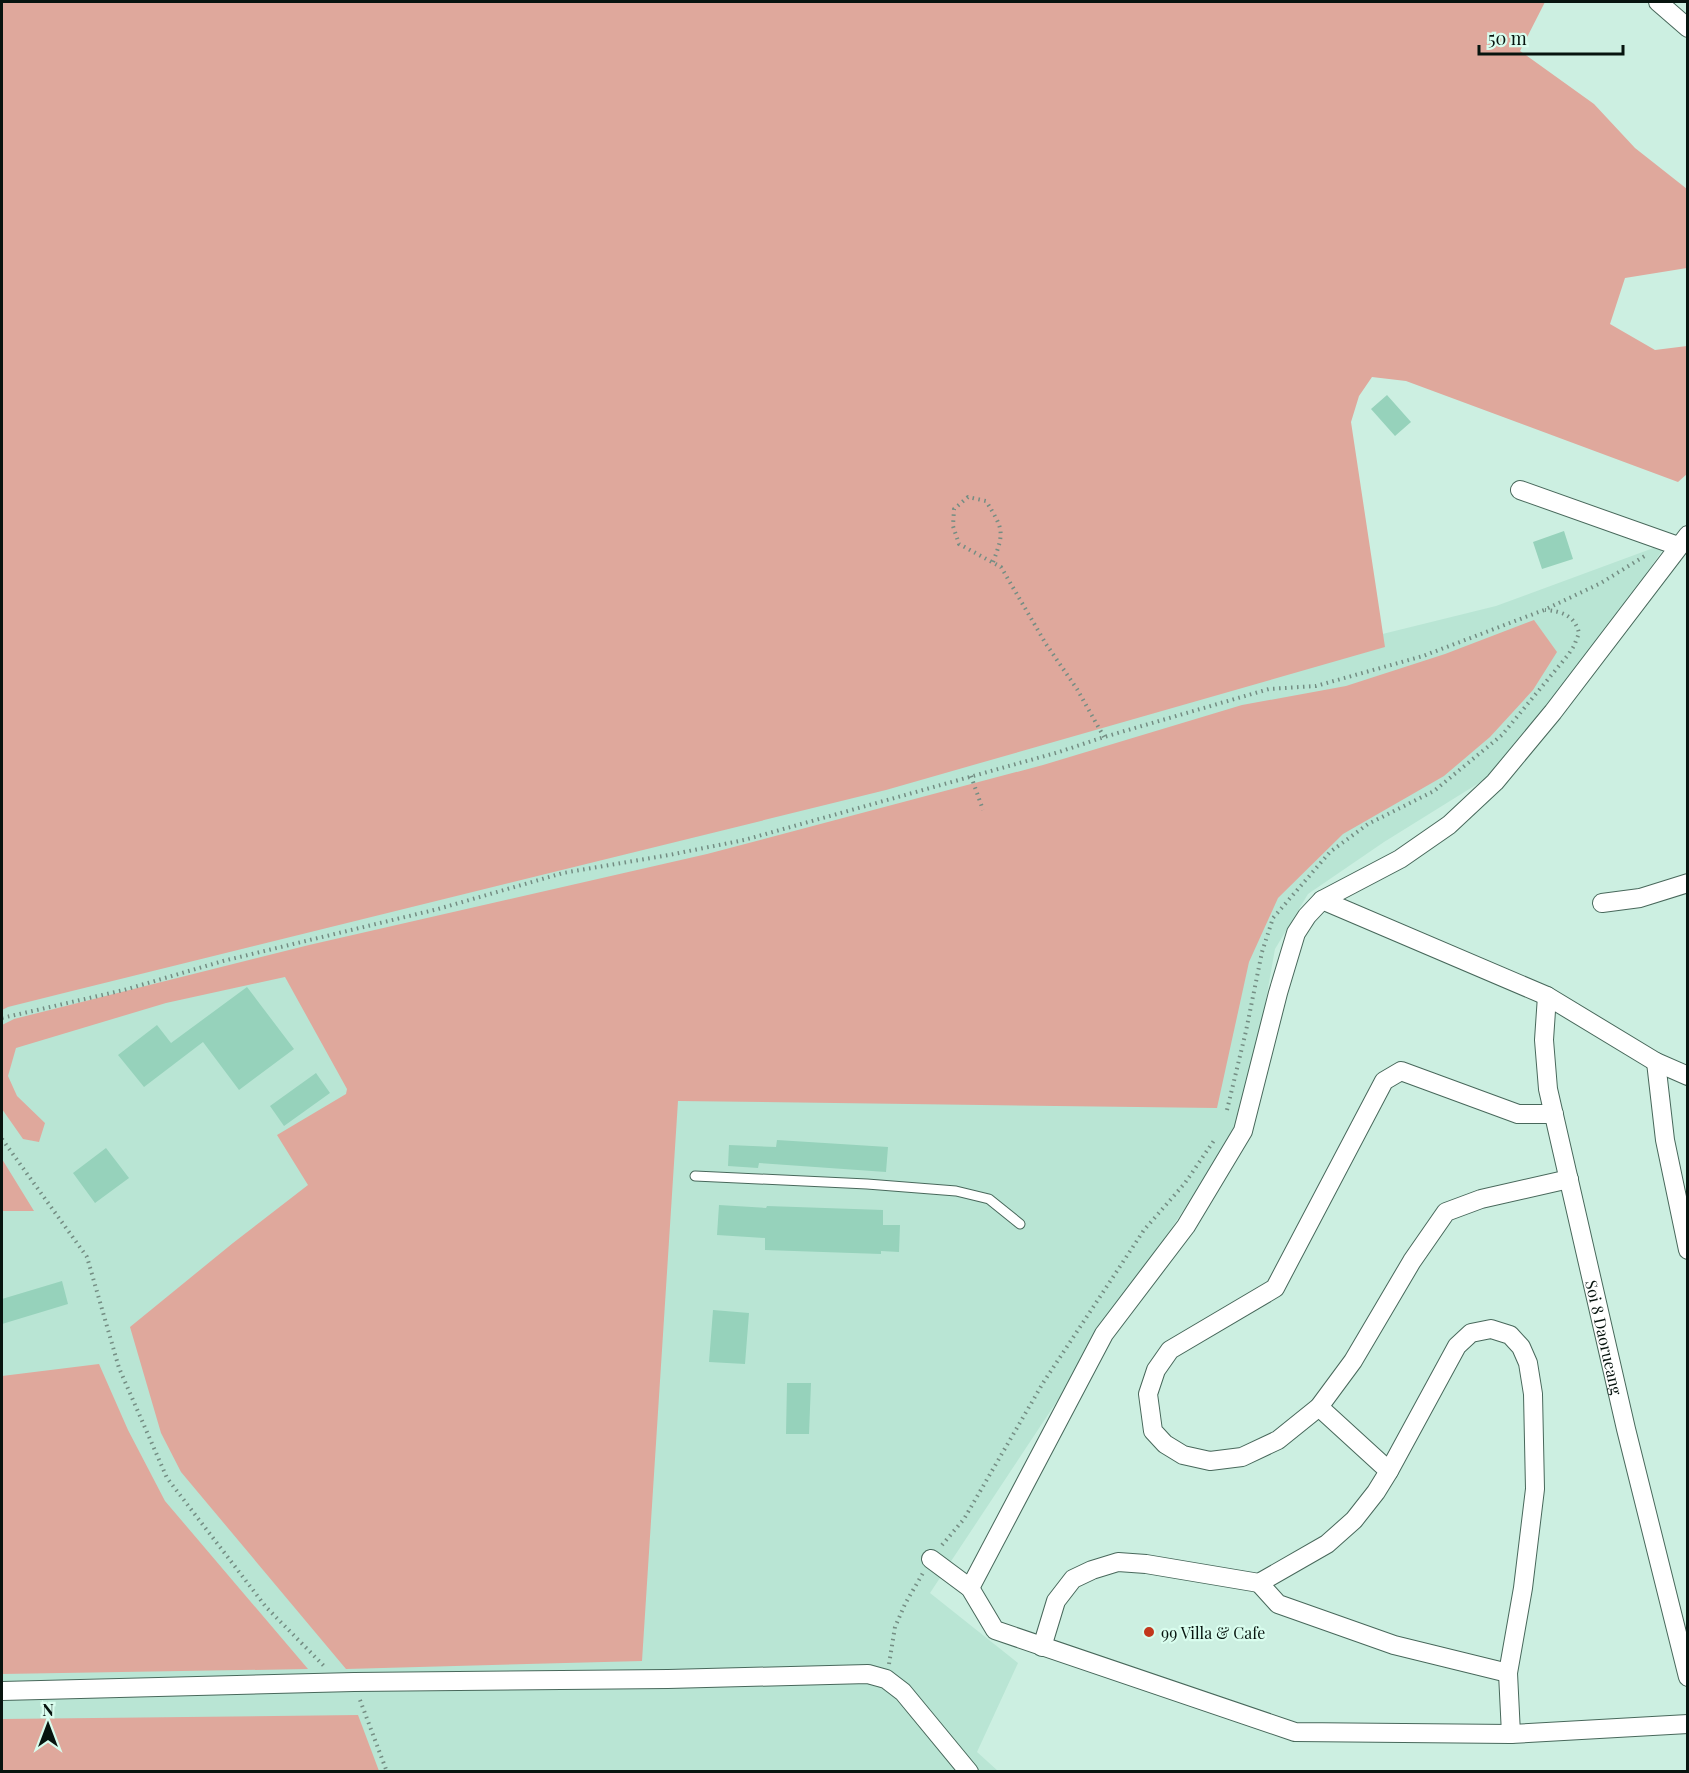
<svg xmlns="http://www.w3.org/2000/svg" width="1689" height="1773" viewBox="0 0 1689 1773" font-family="'Playfair Display',serif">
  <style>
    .built { fill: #b9e5d4 }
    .green { fill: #dfa89c }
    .building { fill: #96d2bb }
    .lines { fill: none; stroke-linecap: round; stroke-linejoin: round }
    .service-casing { stroke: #48685b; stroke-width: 11 }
    .minor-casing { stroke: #48685b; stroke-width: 20 }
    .path { stroke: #748d83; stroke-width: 4; stroke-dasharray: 1.5 4.5; stroke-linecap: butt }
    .service { stroke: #fff; stroke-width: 9 }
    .minor { stroke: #fff; stroke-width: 18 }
    .poi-dot { fill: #c2371c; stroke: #d9fdee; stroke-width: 2 }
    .labels { text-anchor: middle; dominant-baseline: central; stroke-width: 4.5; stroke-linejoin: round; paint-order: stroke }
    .street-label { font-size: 16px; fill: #07140f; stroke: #d9fdee }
    .poi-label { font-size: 16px; fill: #07140f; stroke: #d9fdee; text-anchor: start }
  </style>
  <rect width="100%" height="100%" fill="#ccefe1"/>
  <path class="built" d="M1667,543L1607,632L1487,778L1384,842L1308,894L1275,949L1245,1117L930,1593L1018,1663L977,1752L998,1771H2V975L1496,606Z"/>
  <path class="green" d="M2,2H1545L1520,51L1594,104L1635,148L1687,189V268L1625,278L1610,324L1655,350L1687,346V474L1678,482L1406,381L1372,377L1359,396L1351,422L1385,647L886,790L72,991L8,1007L2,1010Z
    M1534,620L1557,652L1533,690L1490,737L1444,776L1343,834L1278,898L1249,962L1217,1108L678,1101L642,1661L346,1669L181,1472L161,1433L130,1327L233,1243L308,1185L277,1135L346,1094L347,1089L285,977L166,1003L16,1048L8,1076L17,1096L45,1123L39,1142L23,1139L2,1109V1025L14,1019L309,945L707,854L1043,765L1242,705L1346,686L1445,654Z
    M2,1159L34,1211H2Z
    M99,1364L128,1430L165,1501L308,1669L2,1674V1376Z
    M358,1715L379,1771H2V1719Z"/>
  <path class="building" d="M1387,395L1411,422L1395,436L1371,409Z
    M1564,531L1573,559L1542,569L1533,542Z
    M247,987L294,1049L239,1090L203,1042L144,1087L118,1055L157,1025L171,1043Z
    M316,1073L330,1093L284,1126L270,1106Z
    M777,1140L888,1147L886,1172L759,1163L758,1168L728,1166L729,1145L776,1147Z
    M106,1148L129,1178L95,1203L73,1173Z
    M719,1205L766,1208L767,1206L883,1210V1225H900L899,1252L881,1251V1254L765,1250V1238L717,1235Z
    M62,1281L68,1304L2,1324V1299Z
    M713,1310L749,1313L745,1364L709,1362Z
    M787,1383H811L809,1434H786Z"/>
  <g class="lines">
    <defs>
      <path id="service" d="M695,1176L867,1184L956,1191L989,1199L1020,1224"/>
      <g id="minor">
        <path d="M1658,2L1688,28"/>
        <path d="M1520,490L1678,546"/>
        <path d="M1322,900L1547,996L1656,1062L1688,1076"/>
        <path d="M1602,903L1640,898L1688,883"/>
        <path id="s1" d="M1547,996L1544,1040L1548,1089L1626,1429L1688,1677"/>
        <path d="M1656,1062L1665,1140L1688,1250"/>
        <path d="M1554,1114H1518L1401,1071L1384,1081L1275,1288L1170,1350L1156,1370L1148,1394L1153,1431L1165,1444L1183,1455L1210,1461L1242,1457L1278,1440L1319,1407L1353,1361L1412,1261L1446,1212L1481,1199L1569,1179"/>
        <path d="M1319,1407L1389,1471"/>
        <path d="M931,1559L970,1588L995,1630L1295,1732L1511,1734L1688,1724"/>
        <path d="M1259,1583L1278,1604L1394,1645L1508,1673"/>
        <path d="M970,1588L1104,1334L1186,1226L1243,1131L1278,993L1296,933L1307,916L1322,900L1400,859L1449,825L1495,782L1553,712L1688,535"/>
        <path d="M1042,1647L1056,1601L1073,1579L1092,1570L1118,1562L1146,1564L1259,1583L1327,1544L1354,1520L1376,1492L1389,1471L1457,1346L1471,1333L1491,1329L1510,1335L1521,1347L1528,1363L1533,1394L1535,1489L1523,1588L1508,1673L1511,1734"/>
        <path d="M2,1691L354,1682L668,1679L868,1674L886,1679L903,1692L969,1772"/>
      </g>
    </defs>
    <use href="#service" class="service-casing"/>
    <use href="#minor" class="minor-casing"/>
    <path class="path" d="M993,562C1005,531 1003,529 986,501L968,497L954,509L953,526L959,544L1001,567L1046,644L1077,689L1104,737
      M971,776L983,810
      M2,1018L124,990L223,961L438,909L563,873L669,855L744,840L1059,752L1104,737L1269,689L1316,686L1423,656L1544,610L1601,583L1648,554
      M1227,1110L1246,1031L1262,952L1273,918L1330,852L1368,824L1434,791L1502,735L1568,655L1574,646L1579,633C1575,616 1562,611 1545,610
      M2,1139L87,1257L119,1368L167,1478L266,1607L324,1666
      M942,1545L964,1519L1043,1383L1144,1230L1185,1183L1215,1139
      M889,1664L895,1627L905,1604L923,1573
      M360,1700L387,1772"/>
    <use href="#service" class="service"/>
    <use href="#minor" class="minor"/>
  </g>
  <circle class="poi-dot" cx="1149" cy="1632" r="6"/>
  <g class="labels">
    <g class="street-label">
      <text stroke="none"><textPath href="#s1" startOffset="348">Soi 8 Daorueang</textPath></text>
    </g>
    <g class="poi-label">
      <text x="1161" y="1632">99 Villa &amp; Cafe</text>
    </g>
  </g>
  <rect width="1689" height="1773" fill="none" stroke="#07140f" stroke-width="6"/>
  <g transform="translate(48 1725)" stroke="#d9fdee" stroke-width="4.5" paint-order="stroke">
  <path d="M0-4.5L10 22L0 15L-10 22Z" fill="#07140f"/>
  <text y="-9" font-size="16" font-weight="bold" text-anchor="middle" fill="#07140f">N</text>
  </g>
  <path d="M1479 45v9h144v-9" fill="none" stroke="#07140f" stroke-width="3"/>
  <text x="1488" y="45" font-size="18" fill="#07140f" stroke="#d9fdee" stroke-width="4.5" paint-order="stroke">50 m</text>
</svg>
